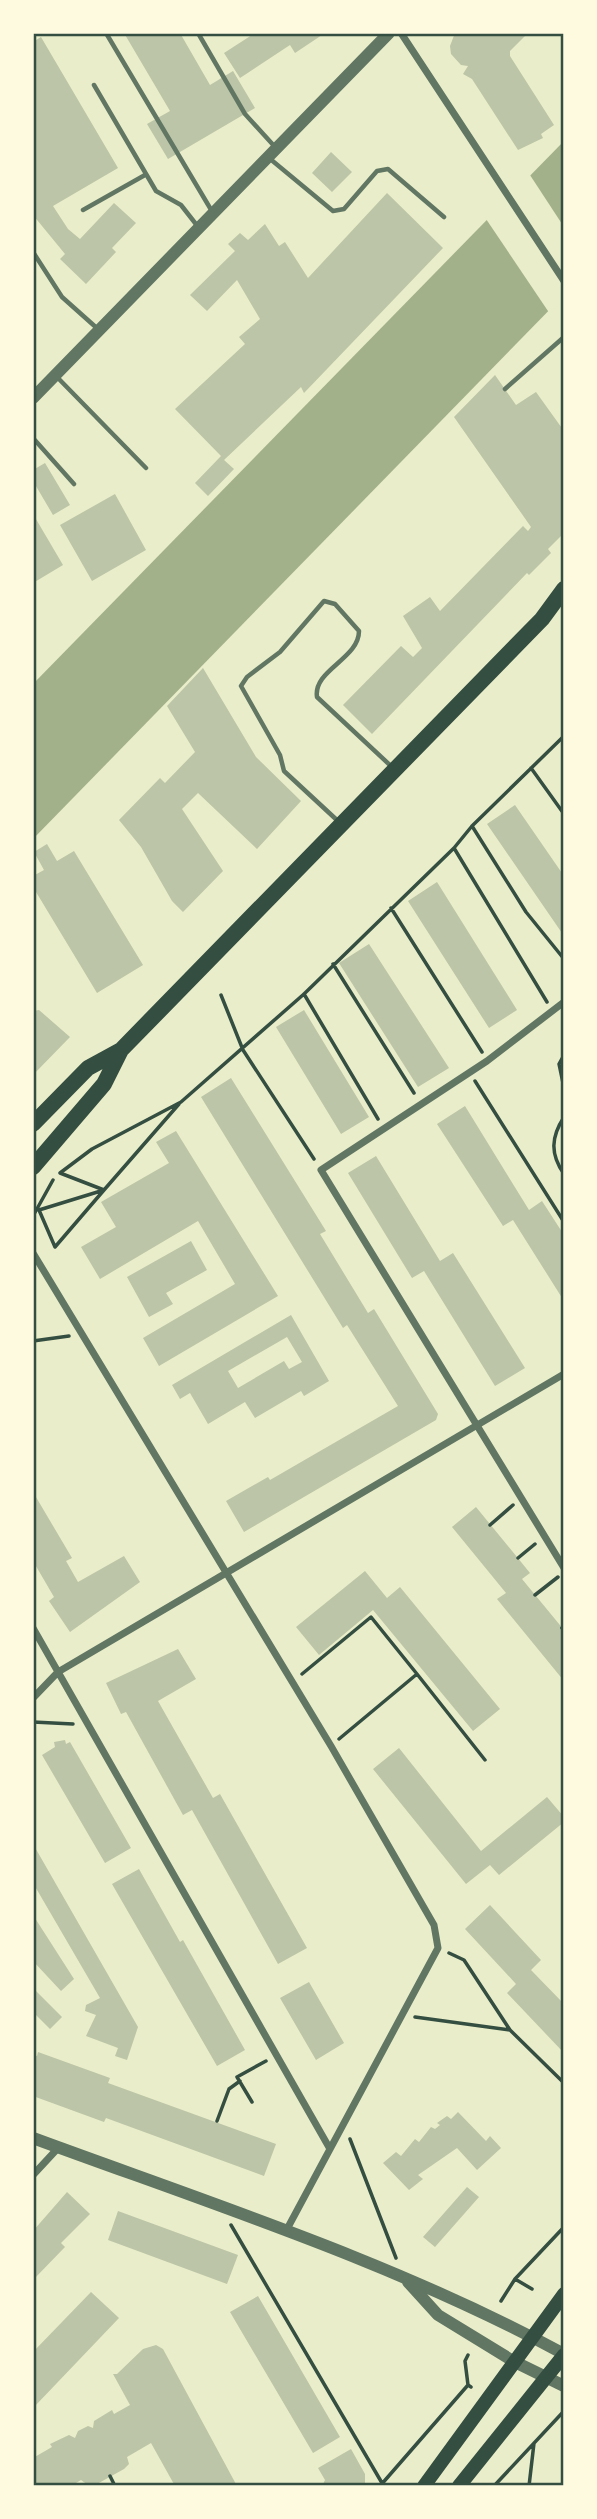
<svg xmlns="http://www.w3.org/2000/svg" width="597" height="2519" viewBox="0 0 597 2519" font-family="'Sofia Sans Condensed',sans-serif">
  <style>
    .water { fill: #a3b18a }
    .pier { fill: #e9edc9 }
    .building { fill: #bcc5a7; fill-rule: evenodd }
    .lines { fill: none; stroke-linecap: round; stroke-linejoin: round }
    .path { stroke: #344e41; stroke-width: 3.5 }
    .service { stroke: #617663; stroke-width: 4.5 }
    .minor { stroke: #617663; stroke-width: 7 }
    .tertiary { stroke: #617663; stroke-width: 12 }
    .secondary { stroke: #344e41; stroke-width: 14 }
    .primary { stroke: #344e41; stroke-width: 16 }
    .neatline { fill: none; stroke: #344e41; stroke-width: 2.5 }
  </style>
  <rect width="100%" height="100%" fill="#e9edc9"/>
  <path class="water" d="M564,141V295L33,839V684Z"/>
  <path class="pier" d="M528,172L564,227V299L550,314L484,216Z"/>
  <path class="building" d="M124,33H180L210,85L233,71L255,108L168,159L147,124L170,111Z
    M255,33H325L295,53L290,45L240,78L224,53Z
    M455,33H528L510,51V56L554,125L541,134L543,138L518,150L472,79L463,74L468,66L461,65L451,54L450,46Z
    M41,37L118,168L53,206L68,229L80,239L114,203L136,223L112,248L116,252L86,284L60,259L65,254L33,215V42Z
    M331,152L352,172L332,192L312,173Z
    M387,193L443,248L304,393L301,387L224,460L234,469L208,496L195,483L221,456L175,409L245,344L239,337L260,319L237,280L207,311L190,295L235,251L228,244L240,233L248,240L265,224L279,246L285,242L308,278Z
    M495,375L516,405L536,392L564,431V533L548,549L551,553L529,575L527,573L372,734L343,705L401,646L413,657L422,648L403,616L430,597L440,611L523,526L528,531L531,527L454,417Z
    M45,463L70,505L53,515L33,481V470Z
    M115,494L146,550L92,581L60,525Z
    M33,514L63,565L33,583Z
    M203,668L256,757L301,801L257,849L198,793L182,809L223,871L183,912L172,901L141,847L119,820L160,778L165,783L195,752L167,706Z
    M515,805L564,876V936L487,824Z
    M47,844L57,861L74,851L143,965L97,993L33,887V876L44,870L34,852Z
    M437,882L517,1010L489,1028L408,901Z
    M369,944L449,1068L418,1087L339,963Z
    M39,1010L70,1037L33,1075V1011Z
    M304,1010L369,1117L341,1134L276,1027Z
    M231,1078L326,1231L320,1234L368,1313L374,1309L438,1414L436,1420L244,1532L226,1501L268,1477L270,1480L398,1406L347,1325L343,1328L201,1097Z
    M465,1106L529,1210L542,1201L564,1235V1301L513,1220L503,1226L437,1124Z
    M176,1131L278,1296L159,1366L143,1338L235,1284L198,1221L100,1279L81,1247L116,1227L101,1202L169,1163L156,1142Z
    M376,1156L440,1261L453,1253L525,1368L495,1386L424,1271L412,1278L348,1173Z
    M191,1241L207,1270L166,1293L173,1304L149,1317L127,1277Z
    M291,1315L329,1381L304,1396L301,1391L255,1418L245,1402L208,1424L190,1393L180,1399L172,1385ZM287,1337L302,1362L289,1369L284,1361L238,1388L228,1371Z
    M33,1492L72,1558L66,1561L78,1582L124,1556L140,1582L70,1632L49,1601L54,1597L33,1561Z
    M476,1507L530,1573L522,1579L564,1630V1681L497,1599L506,1593L452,1527Z
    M365,1571L387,1598L400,1587L500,1709L473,1731L373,1610L319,1655L296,1627Z
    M178,1649L196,1679L158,1701L213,1798L220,1794L307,1948L278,1964L192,1810L183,1815L126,1712L121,1714L106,1683Z
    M65,1740L66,1744L70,1742L131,1848L105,1863L42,1755L55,1747L54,1742Z
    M399,1748L481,1851L547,1797L564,1817V1822L499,1875L490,1865L466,1884L373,1769Z
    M33,1844L138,2027L127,2060L115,2056L118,2048L86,2036L96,2015L85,2011L86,2005L100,1998L33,1883Z
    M139,1869L180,1942L183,1940L245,2050L217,2066L112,1884Z
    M490,1905L541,1960L531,1970L564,2004V2053L507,1993L516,1984L465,1929Z
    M33,1915L74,1979L61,1991L33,1961Z
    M309,1982L344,2043L316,2060L280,1998Z
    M33,1988L62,2017L50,2029L33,2012Z
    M38,2052L110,2078L108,2083L276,2144L264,2176L106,2118L104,2122L33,2096V2055L37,2056Z
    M458,2112L486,2141L490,2136L501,2148L477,2170L457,2148L418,2175L423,2179L409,2190L383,2163L396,2152L401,2156L415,2139L419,2142L431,2127L435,2129L440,2125L437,2123L447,2116L451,2119Z
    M467,2187L479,2197L435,2247L423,2237Z
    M67,2192L90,2214L61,2243L65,2247L33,2280V2231Z
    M118,2211L238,2255L227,2284L108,2240Z
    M91,2292L119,2318L35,2406L33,2352Z
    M258,2296L340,2437L313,2453L230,2312Z
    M156,2345L163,2349L237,2486H175L151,2443L127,2457L129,2464L124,2469L97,2484L88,2485L81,2480L71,2486H33V2458L52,2447L50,2444L69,2435L75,2438L78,2431L88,2426L93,2428L94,2421L112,2410L114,2414L130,2405L113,2374H117L143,2349Z
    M351,2449L365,2474V2486H322L325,2480L318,2468Z"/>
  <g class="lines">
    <path class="path" d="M531,768L564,814
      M472,826L526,912L564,959
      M454,848L547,1002
      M391,908L482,1052
      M333,964L414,1093
      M304,994L378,1119
      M221,995L243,1050L314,1159
      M564,1055L559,1064L564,1088
      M475,1081L564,1222
      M564,1117C551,1137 550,1154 564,1174
      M60,1173L92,1149L181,1102L304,994L454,848L472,826L564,736
      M60,1173L104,1190L179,1104
      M104,1190L55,1247L39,1210Z
      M33,1216L53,1180
      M33,1341L69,1336
      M490,1525L513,1505
      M518,1558L535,1544
      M535,1595L558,1577
      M562,1628L564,1626
      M302,1674L371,1617L417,1674
      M33,1722L73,1724
      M339,1739L417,1674L485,1760
      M449,1953L464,1960L510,2030L564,2083
      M415,2017L510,2030
      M252,2102L237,2077L266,2061
      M217,2121L229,2089L240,2081
      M350,2139L396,2258
      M231,2225L382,2483
      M515,2279L564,2227
      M501,2301L515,2279L532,2289
      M468,2355L465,2361L468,2385L471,2387
      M110,2476L115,2486
      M380,2486L468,2385
      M494,2486L564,2411
      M529,2486L534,2443
      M559,2486L564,2483"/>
    <path class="service" d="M106,33L213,213
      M198,33L245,114L276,148
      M94,85L156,191L181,205L199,228
      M269,158L333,211L344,209L377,171L388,169L444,217
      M83,210L145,175
      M33,252L62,297L99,330
      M56,376L146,468
      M505,389L564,337
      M33,438L74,484
      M339,822L284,771L280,755L241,686L247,677L280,652L324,601L335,604L359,631C359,659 313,670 317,697L392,767"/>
    <path class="minor" d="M401,33L564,281
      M564,1002L487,1061L321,1170L564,1568
      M33,1253L331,1746L434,1925L438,1948L286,2231
      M33,1628L330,2149
      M33,1698L58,1672L564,1374
      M33,2175L59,2147"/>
    <path class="tertiary" d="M33,398L389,33
      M33,2138C212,2204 396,2263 564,2354
      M408,2282L438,2315L513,2361L564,2386"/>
    <path class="secondary" d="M424,2486L564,2294
      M459,2486L564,2355"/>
    <path class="primary" d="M33,1124L88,1068L121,1050L542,619L564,589
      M33,1167L104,1084L121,1050"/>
  </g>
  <rect width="597" height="2519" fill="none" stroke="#fefae0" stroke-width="70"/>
  <rect x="35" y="35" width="527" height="2449" class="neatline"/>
</svg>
